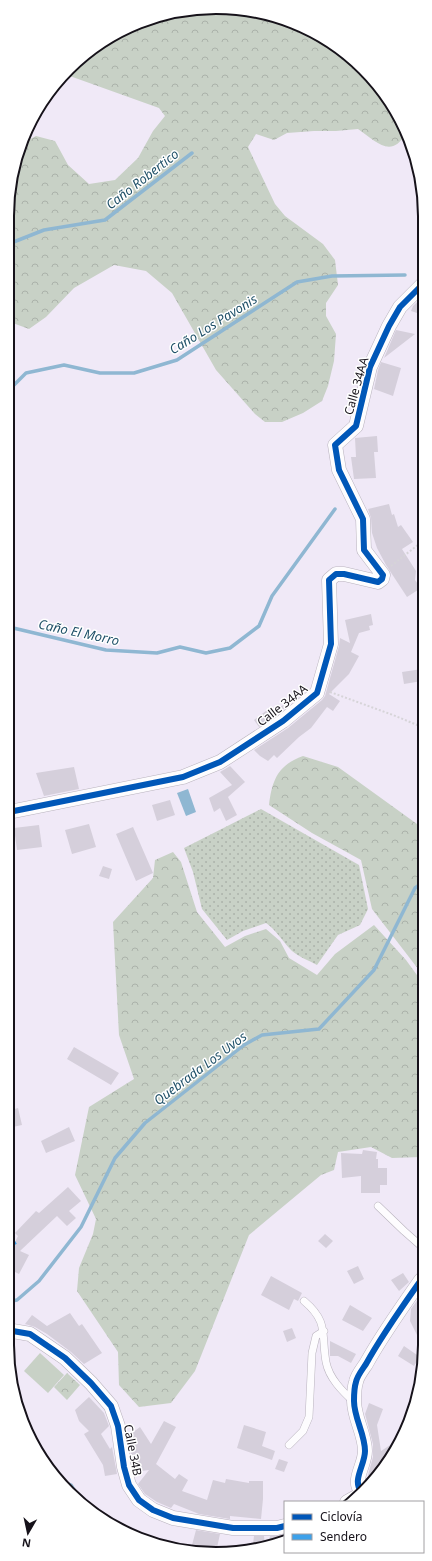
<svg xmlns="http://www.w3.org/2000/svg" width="432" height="1561" viewBox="0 0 432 1561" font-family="'Noto Sans',sans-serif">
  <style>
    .grass { fill: url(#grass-dots) }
    .forest { fill: url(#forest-crowns) }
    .pitch { fill: #c8d1c6 }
    .water { fill: #8fb7d2 }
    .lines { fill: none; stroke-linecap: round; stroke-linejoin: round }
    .stream { stroke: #8fb7d2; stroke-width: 3.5 }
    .building { fill: #d5cfdb }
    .service-casing { stroke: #b9b3be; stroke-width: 8 }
    .minor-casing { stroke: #b9b3be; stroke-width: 15 }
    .path { stroke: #d6d4d8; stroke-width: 2; stroke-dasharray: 2 2; stroke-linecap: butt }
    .service { stroke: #fdfcfe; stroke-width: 7 }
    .minor { stroke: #fdfcfe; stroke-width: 14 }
    .quiet { stroke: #3da1ea; stroke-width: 5; stroke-dasharray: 10 5; stroke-linecap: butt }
    .cycleway-casing { stroke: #fff; stroke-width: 8 }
    .cycleway { stroke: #0057b8; stroke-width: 6 }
    .labels { text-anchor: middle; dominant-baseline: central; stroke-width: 3; stroke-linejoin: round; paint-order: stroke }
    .street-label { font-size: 12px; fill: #16121a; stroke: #fff }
    .water-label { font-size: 13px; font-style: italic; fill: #1f5068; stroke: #fff }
    .rim { fill: none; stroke: #16121a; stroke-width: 2 }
  </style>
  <defs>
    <pattern id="grass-dots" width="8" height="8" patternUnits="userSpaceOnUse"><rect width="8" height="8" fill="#c8d1c6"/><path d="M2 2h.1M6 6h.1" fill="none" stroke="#abb2aa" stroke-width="1.8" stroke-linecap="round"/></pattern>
    <pattern id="forest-crowns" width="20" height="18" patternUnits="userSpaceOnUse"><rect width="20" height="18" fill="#c8d1c6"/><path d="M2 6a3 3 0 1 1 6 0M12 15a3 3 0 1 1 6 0" fill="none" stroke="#abb2aa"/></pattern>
  </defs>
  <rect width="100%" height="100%" fill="#f0e9f7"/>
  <path class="grass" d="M261,809L359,865L368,909L360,925L338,935L317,965C308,960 299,957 292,951C282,941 277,931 266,923L243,931L227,940L202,909L193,872L184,848Z"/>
  <path class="forest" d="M175,11H257L309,29L364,68L404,124L406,133C391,160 376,141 358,129L336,131H314L287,133L274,140L256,134L248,147L275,204L285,216L323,244L335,260L338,285L326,303V316L336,334L334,361L328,386L322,401L303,413L282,422H265L255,414L216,370L172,293L146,271L114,265L74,288L46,317L29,329L10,322L11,175L25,142L36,136L55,141L68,165L89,184L115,180L138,158L153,131L165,116L159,108L67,75L100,42Z
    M303,756L338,767L417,824L422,823V974L372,909L361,860L312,833L269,805C272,780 278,765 303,756Z
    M173,852L181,862L197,912L225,947L245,936L266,929L280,941L289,958L317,975L335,954L374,925L406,960L422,982L421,1157L392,1158L371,1147L338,1152L334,1170L321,1175L249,1235L195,1371L171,1403L139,1407L119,1385L118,1352L77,1291L79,1268L93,1234L96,1219L75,1175L89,1107L134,1079L119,1035L113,922L153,878L155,860Z
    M67,1373L80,1385L67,1400L54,1387Z"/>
  <path class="pitch" d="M40,1353L64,1375L48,1393L24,1371Z"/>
  <path class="water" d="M188,789L196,812L186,816L177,793Z"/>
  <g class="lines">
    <path class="stream" d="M11,243L44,230L105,220L192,153
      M10,389L26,373L64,365L100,373H134L177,360L297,282L332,276L405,275
      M9,627L106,650L157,653L180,647L206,653L230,648L259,626L272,596L335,509
      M7,1302L17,1300L39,1281L81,1227L115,1158L145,1123L244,1045L262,1035L319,1029L374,970L415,888L422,883
      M57,1479L71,1485L79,1498"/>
  </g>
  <path class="building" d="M423,296V315L411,311L413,306Z
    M396,330L415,334L384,358Z
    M381,362L401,368L393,396L374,389L378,370Z
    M377,436L378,452H374L376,478L354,479L351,457H356L355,438Z
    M389,504L392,515L394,514L398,527L401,525L413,542L402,549L416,571L415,580L421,588L407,597L386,565L377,548L372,533L371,518L368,509Z
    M371,614L373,625L369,626L370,630L359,633L351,652L359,656L349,674L329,694L340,701L333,711L327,707L311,728L299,737L277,758L274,755L268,761L260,756L254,750L288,728L322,700L325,696L339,646L340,638L350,643L345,620Z
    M422,669V681L404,684L402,672Z
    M288,703L289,705L259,727L254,720L271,707L273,710Z
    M230,766L245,782L228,797L237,815L226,821L220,808L214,812L209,798L232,785L220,772Z
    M74,767L79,789L44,796L36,773Z
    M170,800L175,815L157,821L152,805Z
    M89,824L96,847L72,854L65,830Z
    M39,825L42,847L17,850L14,828Z
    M133,827L153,873L136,881L116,834Z
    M103,866L112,869L109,879L99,876Z
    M74,1047L119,1073L111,1085L67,1059Z
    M18,1108L22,1125L8,1128V1111Z
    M69,1127L75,1141L46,1153L41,1141Z
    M363,1150L377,1152L376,1159H378V1168H387V1185H380V1193H361V1176L342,1178L341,1153L362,1154Z
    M68,1187L81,1201L69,1211L76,1218L67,1226L57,1216L20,1251L29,1255L19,1274L7,1268V1258L18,1236L15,1233L36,1211L39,1213Z
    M325,1234L333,1241L326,1248L318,1241Z
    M358,1266L364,1279L354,1284L347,1271Z
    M403,1273L409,1282L399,1291L391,1280Z
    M271,1276L302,1293L298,1301L294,1299L289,1310L261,1295Z
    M418,1299H421V1343L410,1321L411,1309Z
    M350,1305L372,1318L363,1331L342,1320Z
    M70,1313L79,1326L82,1324L102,1353L84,1364L71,1352L47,1334L35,1327L25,1324L32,1315L47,1326Z
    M292,1328L296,1338L287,1342L283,1331Z
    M330,1341L356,1354L351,1363L338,1356H330Z
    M404,1346L420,1357L414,1366L398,1356Z
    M89,1397L104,1413L109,1426L101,1434L110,1449L112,1447L117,1474L105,1476L103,1465L84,1434L89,1431L79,1421L75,1410Z
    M369,1403L383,1409L377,1425L381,1451L401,1438L397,1450L371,1480L368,1475L373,1457V1444L365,1414Z
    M164,1421L176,1427L156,1464L175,1479L179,1474L188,1480L182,1491L207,1500L213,1480L225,1483L226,1479L249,1483V1481H263V1499L261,1519L230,1516V1519L199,1514L174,1504L171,1508L157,1502L145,1494L138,1484L149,1470L134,1472L128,1436L140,1427L151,1444Z
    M244,1425L266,1432L262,1446L275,1451L272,1460L237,1448Z
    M279,1459L288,1462L284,1472L275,1469Z
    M196,1530L220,1534L216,1552L202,1554L196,1552L198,1546L192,1545Z
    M285,1535V1540L268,1547L270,1536Z
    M254,1536H264L265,1545L253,1544Z"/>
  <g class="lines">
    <defs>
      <path id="service" d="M378,1206L404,1231L421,1246
        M304,1301C329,1322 321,1334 326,1362C329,1378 342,1391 354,1402
        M289,1445L303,1431L309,1417L312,1353L316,1336L324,1331"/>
      <path id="minor" d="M9,812L183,777L220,762L283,721L317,693L331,644L329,580L336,574H344L378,582L382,579L383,575L364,550L363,519L339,470L335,445L356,426L370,367L389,326L400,307L423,284
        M7,1330L30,1334L65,1358L91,1383L111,1406L118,1426L124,1467L129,1485L139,1500L153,1510L173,1518L233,1528H277L285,1526
        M361,1491C352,1480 365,1465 365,1451C365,1434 354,1418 354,1401C354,1395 354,1388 356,1382C357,1376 362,1370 366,1364C382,1335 402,1307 421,1280
        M347,1502L356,1497"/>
    </defs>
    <use href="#service" class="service-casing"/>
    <use href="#minor" class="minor-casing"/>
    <path class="path" d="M391,566L419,544L423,536
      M330,692L393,715L422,727
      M7,1249V1247
      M7,1271L14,1273"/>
    <use href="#service" class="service"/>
    <use href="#minor" class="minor"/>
    <path class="quiet" d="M7,1247L18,1240"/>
    <defs>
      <path id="cycleway" d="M9,812L183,777L220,762L283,721L317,693L331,644L329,580L336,574H344L378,582L382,579L383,575L364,550L363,519L339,470L335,445L356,426L370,367L389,326L400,307L423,284
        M7,1330L30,1334L65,1358L91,1383L111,1406L118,1426L124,1467L129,1485L139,1500L153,1510L173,1518L233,1528H277L285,1526
        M361,1491C352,1480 365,1465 365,1451C365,1434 354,1418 354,1401C354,1395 354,1388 356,1382C357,1376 362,1370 366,1364C382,1335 402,1307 421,1280"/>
    </defs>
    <use href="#cycleway" class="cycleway-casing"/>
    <use href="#cycleway" class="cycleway"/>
  </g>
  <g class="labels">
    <g class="street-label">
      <text transform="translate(356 386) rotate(-74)">Calle 34AA</text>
      <text transform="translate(282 705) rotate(-38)">Calle 34AA</text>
      <text transform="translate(133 1450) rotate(79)">Calle 34B</text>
    </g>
    <g class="water-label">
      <text transform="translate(142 179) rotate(-38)">Caño Robertico</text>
      <text transform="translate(213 324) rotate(-32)">Caño Los Pavonis</text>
      <text transform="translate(79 632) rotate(12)">Caño El Morro</text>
      <text transform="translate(200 1068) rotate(-37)">Quebrada Los Uvos</text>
    </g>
  </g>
  <path d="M0 0H432V1561H0ZM216 14H216A202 202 0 0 1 418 216V1345A202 202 0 0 1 216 1547H216A202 202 0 0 1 14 1345V216A202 202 0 0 1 216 14Z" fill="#fff" fill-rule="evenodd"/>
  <path class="rim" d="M216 14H216A202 202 0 0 1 418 216V1345A202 202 0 0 1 216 1547H216A202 202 0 0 1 14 1345V216A202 202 0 0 1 216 14Z"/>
  <rect x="284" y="1501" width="140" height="52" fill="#ffffff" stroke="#a2a0a3"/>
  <rect x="292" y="1514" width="20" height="6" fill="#0057b8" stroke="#a2a0a3"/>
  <text x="320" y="1521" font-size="12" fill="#16121a">Ciclovía</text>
  <rect x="292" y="1534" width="20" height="6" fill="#3da1ea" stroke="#a2a0a3"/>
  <text x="320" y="1541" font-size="12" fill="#16121a">Sendero</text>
  <g transform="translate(28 1533) rotate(189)" stroke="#ffffff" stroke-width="3" paint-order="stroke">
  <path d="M0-3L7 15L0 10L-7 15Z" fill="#16121a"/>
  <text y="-6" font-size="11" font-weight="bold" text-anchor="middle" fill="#16121a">N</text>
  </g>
</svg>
